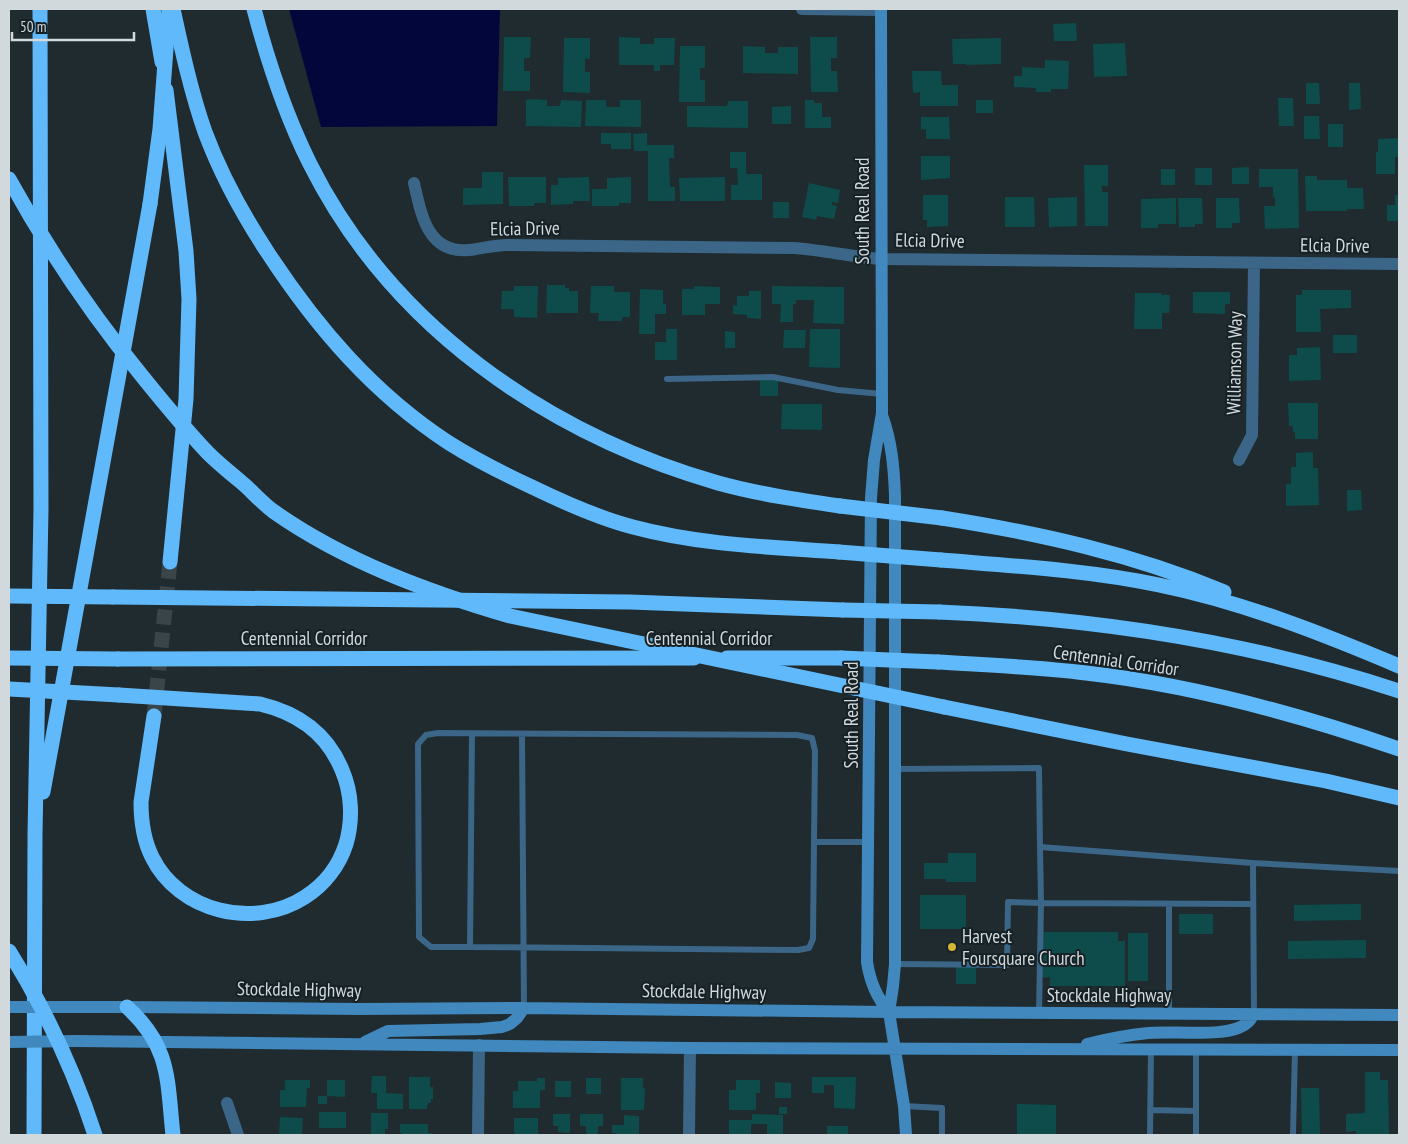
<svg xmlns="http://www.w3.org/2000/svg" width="1408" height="1144" viewBox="0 0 1408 1144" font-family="'PT Sans Narrow',sans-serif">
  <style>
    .water { fill: #03063b }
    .building { fill: #0d4c4b }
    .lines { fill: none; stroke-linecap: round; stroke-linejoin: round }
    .highway-tunnel { stroke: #3a4549; stroke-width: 15; stroke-dasharray: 15 8; stroke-linecap: butt }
    .lane { stroke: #3b6687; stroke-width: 6 }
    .street { stroke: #3b6687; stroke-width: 12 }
    .secondary { stroke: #4088bd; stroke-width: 12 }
    .highway { stroke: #60b9fa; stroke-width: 15 }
    .secondary-bridge { stroke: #4088bd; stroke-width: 12 }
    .highway-bridge { stroke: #60b9fa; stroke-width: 15 }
    .poi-dot { fill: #d5b535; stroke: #152125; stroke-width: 2 }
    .labels { text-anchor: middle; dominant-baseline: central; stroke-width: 4; stroke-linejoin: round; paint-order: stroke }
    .street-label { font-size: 19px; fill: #d2d9dc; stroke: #152125 }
    .poi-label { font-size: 19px; fill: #d2d9dc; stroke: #152125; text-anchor: start }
  </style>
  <rect width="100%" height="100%" fill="#1f2b2f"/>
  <path class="water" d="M289,9H500L497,126L321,127Z"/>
  <path class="building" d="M1076,23L1077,41H1054L1053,24Z
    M504,37H531L530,58H524V71H530V91H503Z
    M619,37L640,38V44H654V38H675L674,65H660V71H654V65H619Z
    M810,37H837V58H831V71H837L838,92H811Z
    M564,38H590V59L585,58V72H590V93L563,92Z
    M1001,38V64L966,65V64H953L952,39Z
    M1125,43L1127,76L1094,77L1093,44Z
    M680,46H705V68H700V80H705V102H679Z
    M743,46L765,47V53H778V47H798V74L743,73Z
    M1045,60L1069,61L1068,89H1051V92H1036V88L1014,87V76H1022V67L1045,68Z
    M912,71H941L942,85H958V106H920V92L913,93Z
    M1306,83H1319L1320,104H1306Z
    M1349,83H1360L1361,109L1349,110Z
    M1278,98H1293L1294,126H1279Z
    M532,99L547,100V106H560L561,100L582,101L581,127L526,126V100Z
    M586,100H606V107H620V100H641V127L585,126Z
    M805,100H814V103H822V117H831V128H805Z
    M976,100H993V113H976Z
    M728,101H748V128L687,127V106H727Z
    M791,106V124H772V107Z
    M1304,116H1319L1320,139H1304Z
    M921,117H949L950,139H926V129L921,130Z
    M1328,124H1343V147H1328Z
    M601,133H631V149H611V144H601Z
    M647,133V145H674V158H669L670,187H675V201H648V151H634L633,134Z
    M1399,138V157H1395V174H1376V152H1378V139Z
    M730,152H746V174H762V200H731V185H738L737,168H730Z
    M921,156H950V178L921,180Z
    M1084,165H1108V186H1102V192H1108V226H1085Z
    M1249,167V184H1232V168Z
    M1195,168H1212V185H1195Z
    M1161,169H1175V185H1161Z
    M1259,169H1298L1299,228L1265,229L1264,206H1275V197H1273V187H1259Z
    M482,172H503V204L463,205V188H482Z
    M1305,176H1317V180H1347V188H1363L1364,209H1347V211H1306Z
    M508,177H546V203H534V206H509Z
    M589,177L590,201H573V204L551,205V185H558V178Z
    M631,177V203H619V206H592V189H607V178Z
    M725,177V201H680L679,178Z
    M809,183L840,190L838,203L832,202V205L837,206L834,219L817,216L816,220L802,217Z
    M923,195H948V226L927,227V220H923Z
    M1395,195H1399V221H1387V205H1395Z
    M1005,197H1034L1035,227H1005Z
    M1077,197V226L1049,227L1048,198Z
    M1176,198V224H1158V228H1141V199Z
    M1178,198H1202L1203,224H1195V227H1179Z
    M1216,198H1239L1240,223H1232V228H1216Z
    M773,202H789V218H773Z
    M547,285H565V288H569V291H578V313H546Z
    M514,286H538L537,318L514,317V309H501L502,291H514Z
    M591,286H614V292H630V317H622V321H598L599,313H590Z
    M694,286L720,287V304H705V315H682V289H694Z
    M772,286L844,287V324L813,323L814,300H796V304H793V322H780L781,304H772Z
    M640,289L663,290V304H666V314H655V334H639Z
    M1302,290H1351V308L1320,309L1321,332H1296V295H1302Z
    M749,291H761V319L747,318V315L733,314V305L737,306V296H749Z
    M1193,292H1230V304H1225V314L1193,313Z
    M1135,293H1161V295H1170L1169,313H1162V329H1134Z
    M666,329H677V360H655V342H666Z
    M810,329H840V368L809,367Z
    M784,330H806L805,348H783Z
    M725,331L735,332V348H725Z
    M1333,335H1357V353H1333Z
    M1320,347L1321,380L1289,381V355H1297V348Z
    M760,378L778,379V396H760Z
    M1288,403H1318V439H1295V432H1293V426H1289Z
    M782,404H822V430L781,429Z
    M1313,452V468H1318L1319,505L1286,506V484H1291V467H1296V453Z
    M1347,490H1361L1362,510L1347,511Z
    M948,853H976V882H946V879H924V863H948Z
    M920,895H966V929H920Z
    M1361,904V920L1294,921V905Z
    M1179,914H1213V934H1179Z
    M1042,932H1118V941H1125V986H1050V977L1042,978Z
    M1128,933H1148V981H1128Z
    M1366,940V958L1288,959V941Z
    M956,967H976V984H956Z
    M1365,1072H1380V1080H1388L1389,1135H1356V1131L1346,1132V1114L1365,1113Z
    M372,1076H386V1093L403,1094V1109H377V1093H371Z
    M409,1077H430V1087H433V1099H431V1103H428L427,1109H409Z
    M812,1077H856L855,1109L834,1108V1085H824V1093H812Z
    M537,1078H545V1090H540V1108H513V1091H518V1081H537Z
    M586,1078H601V1094H586Z
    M621,1078H643V1088H645L644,1110H621Z
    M285,1080H310V1088H307L306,1107H280V1090H285Z
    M327,1080H345V1097L327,1096Z
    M736,1080H760V1093H756V1110H729V1090H736Z
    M555,1081H571V1097H555Z
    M775,1082L791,1083V1098H775Z
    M1301,1088H1319L1320,1135H1302Z
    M318,1096H327V1104H318Z
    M1017,1104L1056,1105V1135H1017Z
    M779,1107H787V1114H779Z
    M319,1112H346V1128H319Z
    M371,1113H388V1129H377H385V1135H371Z
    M553,1114H570V1133L558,1132V1126H553Z
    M580,1114H603V1126H598V1135H586V1126H580Z
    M752,1114L783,1115V1135H767V1124H751V1135H729V1120H752Z
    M624,1115L639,1116V1135H616V1133H612V1125H624Z
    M280,1117L303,1118L302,1135H279Z
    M514,1118H538V1135H514Z
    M400,1124H428V1133H432V1135H402V1133H400Z
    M827,1126H848V1135H827Z"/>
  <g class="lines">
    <path class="highway-tunnel" d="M154,716L170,562"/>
    <path class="lane" d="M667,379L773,377L838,390L882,394
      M472,734L470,947H431L419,937L418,744L426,735L438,733L797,735L812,738L815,751L814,842H868
      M522,735L524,1008
      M895,769L1039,768L1040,847L1253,863L1254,1014
      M1040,847L1041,903L1253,904
      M1253,863L1399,871
      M1169,904V1014
      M470,947L798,950L809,948L813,939L814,842
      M895,964L1007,965L1008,902L1041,903L1039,1013
      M1196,1049V1135
      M904,1106L942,1108V1135
      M1150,1110L1196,1111
      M1150,1135L1151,1049
      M1293,1135L1295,1049"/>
    <path class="street" d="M802,9L881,10
      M414,183C421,213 427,254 469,250C481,249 494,245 507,245L794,248C823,250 852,257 881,259L1399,264
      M1239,460L1252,435L1254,263
      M227,1103L238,1135
      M478,1135L479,1045
      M689,1135L690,1048"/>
    <path class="secondary" d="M881,9L882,413L874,460L871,498L867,962C870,982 876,997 889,1012
      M882,415C892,442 894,469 895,496V964L893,986L889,1012L904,1106L906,1135
      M77,1007H127L359,1009L524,1008L889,1012L1399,1015
      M77,1041L690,1048L1399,1050
      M365,1042L388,1031L480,1029L502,1027L510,1024L517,1018L524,1008
      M1087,1044C1107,1039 1128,1035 1148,1033C1172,1030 1229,1039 1247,1023C1250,1021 1252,1017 1254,1014"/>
    <path class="highway" d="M153,9L162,62
      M173,9C182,50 191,92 205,132C221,175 243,215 268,253C317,328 374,394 449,443C476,460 504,474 532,487C565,503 598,518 633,527C700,545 770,547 839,552
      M254,9C268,62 285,114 310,164C391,326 547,434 718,483C758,494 799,500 840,506
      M166,90L186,251L189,299L186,399L170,562
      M942,518C1038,533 1133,554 1224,592
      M941,560C1014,566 1087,570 1159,585C1242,602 1321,633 1399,666
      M113,597L630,602L843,610
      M939,612C1095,618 1251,642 1399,691
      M727,658H841
      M118,659L694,658
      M938,662C987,665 1037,667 1086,673C1193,685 1298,714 1399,749
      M119,695L260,704C298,713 327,733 342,770C352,793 353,820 346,844C339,866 324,885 305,897C254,930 179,912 152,857C143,839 141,821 141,802L154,716
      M944,707L1127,744L1326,781L1399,798
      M43,792L150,204
      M127,1007C171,1047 167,1080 173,1135
      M34,1135L35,835L41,509L40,9"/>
    <path class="secondary-bridge" d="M9,1007H77
      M9,1042L77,1041"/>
    <path class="highway-bridge" d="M9,179C47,248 92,315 142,376C163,402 185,429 208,453C218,463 229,472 240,481C251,490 261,502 273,511C344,561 428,592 510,616L944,707
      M150,204L160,129L169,9
      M840,506L942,518
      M839,552L941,560
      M9,596L113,597
      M843,610L939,612
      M9,658L118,659
      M841,658L938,662
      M9,689L119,695
      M9,951C45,1009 74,1070 95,1135"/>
  </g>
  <circle class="poi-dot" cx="952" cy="947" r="5"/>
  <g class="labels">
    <g class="street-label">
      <text transform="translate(862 211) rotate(-90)">South Real Road</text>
      <text transform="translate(525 228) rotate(-1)">Elcia Drive</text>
      <text transform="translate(930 240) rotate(1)">Elcia Drive</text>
      <text transform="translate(1335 245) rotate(1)">Elcia Drive</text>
      <text transform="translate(1234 363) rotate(-89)">Williamson Way</text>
      <text x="304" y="638">Centennial Corridor</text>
      <text x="709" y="638">Centennial Corridor</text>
      <text transform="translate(1116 660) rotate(8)">Centennial Corridor</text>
      <text transform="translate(851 715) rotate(-90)">South Real Road</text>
      <text transform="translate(299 989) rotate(1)">Stockdale Highway</text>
      <text transform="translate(704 991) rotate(1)">Stockdale Highway</text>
      <text x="1109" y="995">Stockdale Highway</text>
    </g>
    <g class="poi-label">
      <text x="962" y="936">Harvest<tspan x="962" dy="22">Foursquare Church</tspan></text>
    </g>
  </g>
  <rect width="1408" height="1144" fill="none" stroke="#d2d9dc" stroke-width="20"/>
  <path d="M12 32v8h122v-8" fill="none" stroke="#d2d9dc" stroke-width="2.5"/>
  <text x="20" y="32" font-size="15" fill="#d2d9dc" stroke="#152125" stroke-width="4" paint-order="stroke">50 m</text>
</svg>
